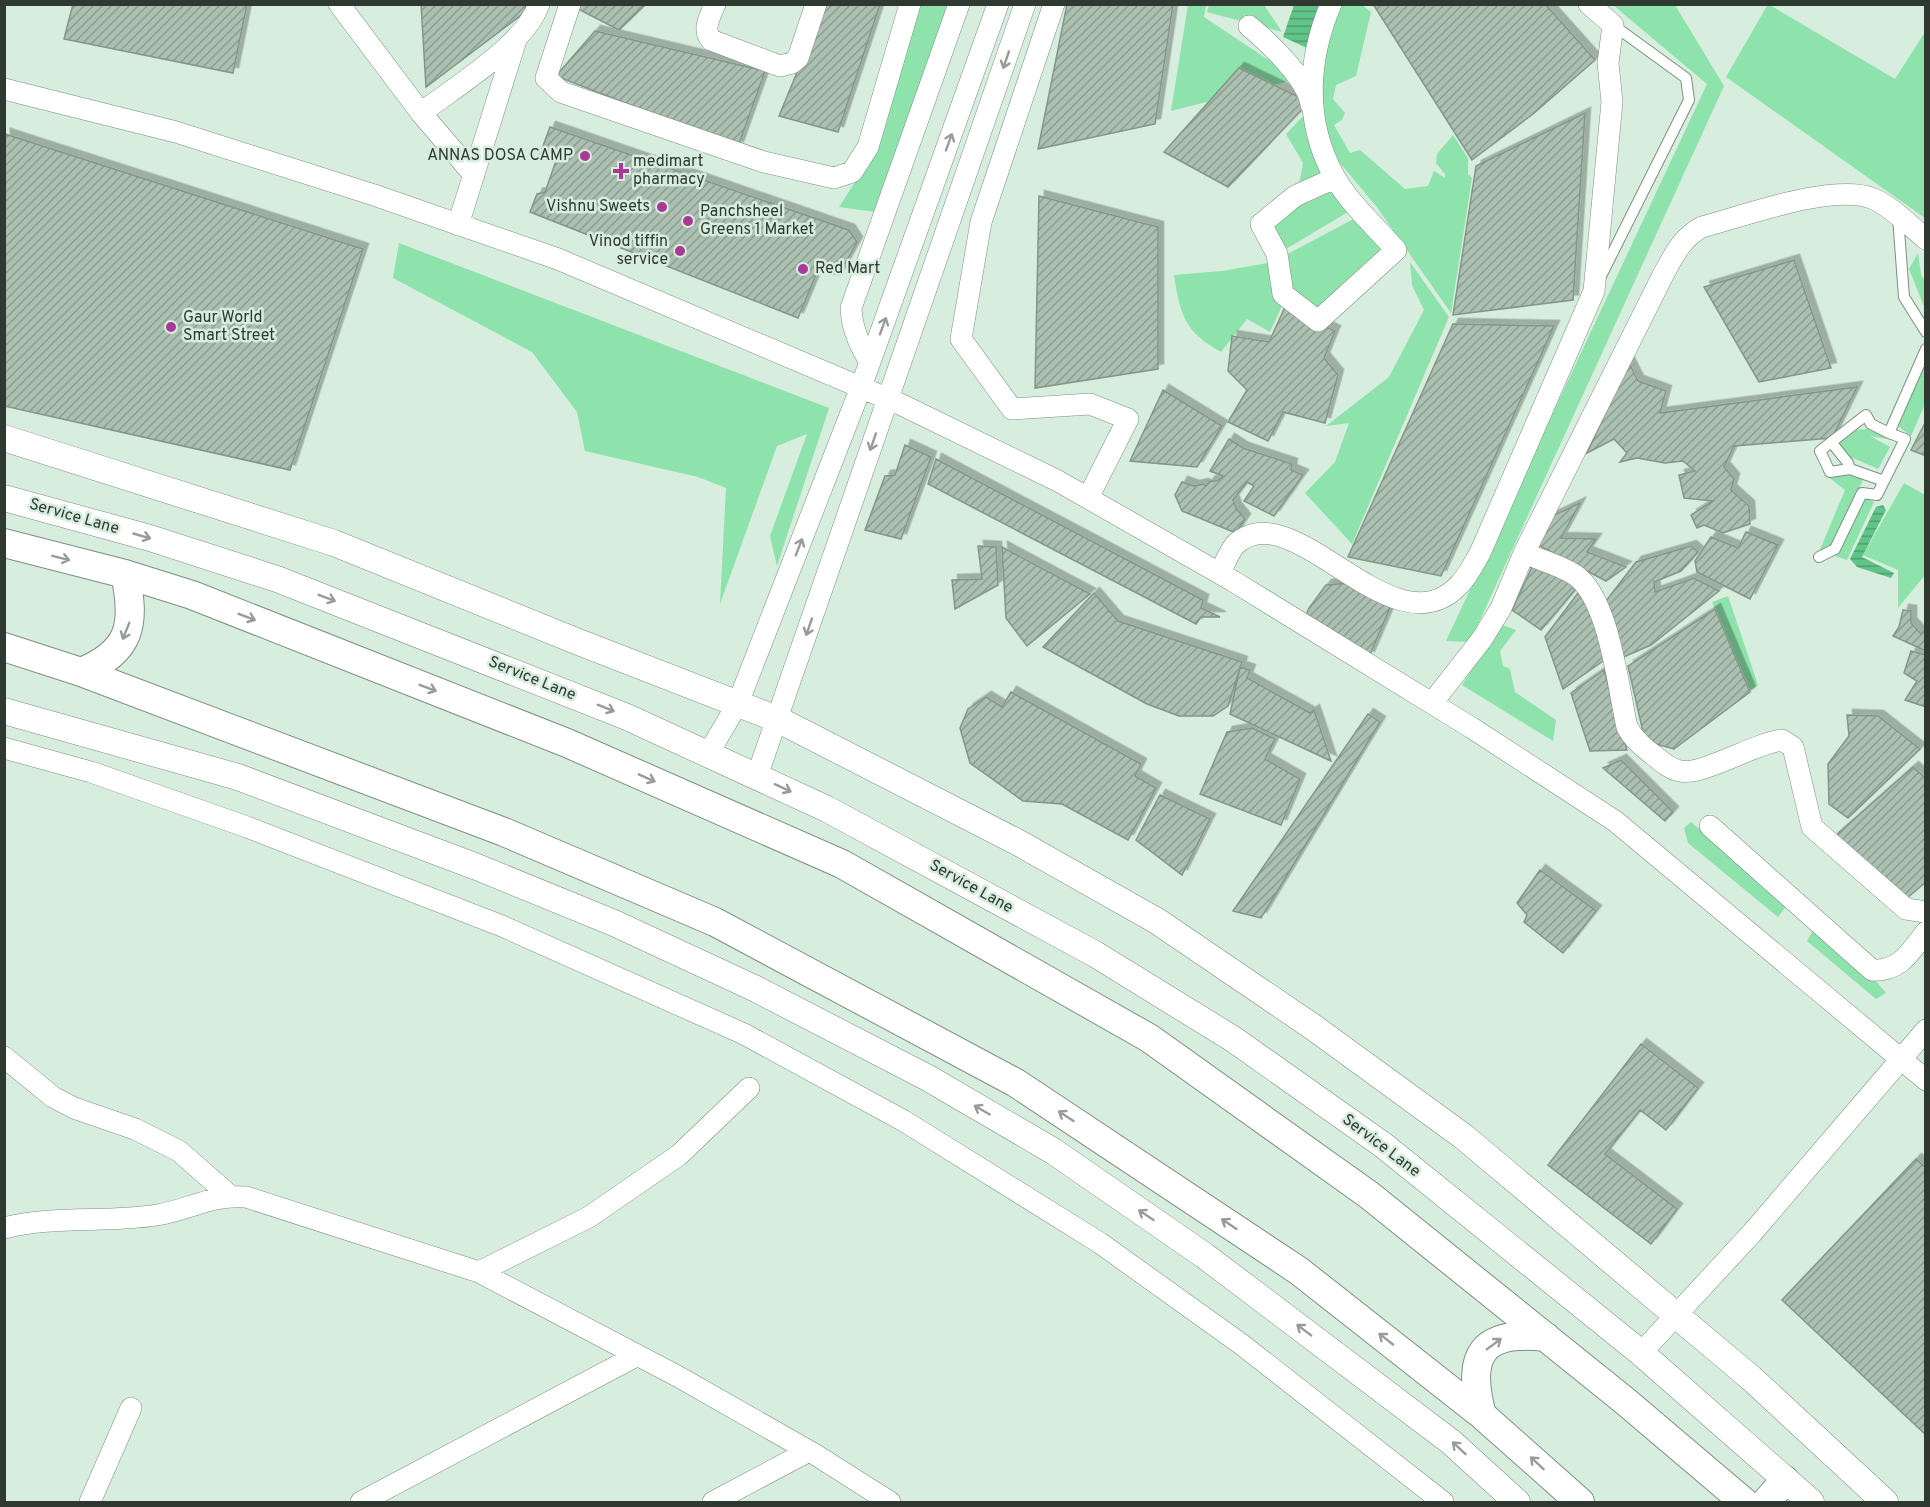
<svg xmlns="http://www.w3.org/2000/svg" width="1930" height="1507" viewBox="0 0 1930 1507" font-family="Overpass,sans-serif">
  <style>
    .green { fill: #8de3ab }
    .water { fill: url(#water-rules) }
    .building { fill: url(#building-hatch); stroke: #839689; stroke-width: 1.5; filter: url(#shadow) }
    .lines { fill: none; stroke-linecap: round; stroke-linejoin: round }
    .service-casing { stroke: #7c9082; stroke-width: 12 }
    .minor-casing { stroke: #7c9082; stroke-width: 22 }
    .tertiary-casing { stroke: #7c9082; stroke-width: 27 }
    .secondary-casing { stroke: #7c9082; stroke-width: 30 }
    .service { stroke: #fff; stroke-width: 10 }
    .minor { stroke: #fff; stroke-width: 21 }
    .tertiary { stroke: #fff; stroke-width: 26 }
    .secondary { stroke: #fff; stroke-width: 28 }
    .oneway { stroke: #989c98 }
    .poi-dot { fill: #a83996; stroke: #d7eddd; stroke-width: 2 }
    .labels { text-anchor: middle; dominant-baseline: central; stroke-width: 5; stroke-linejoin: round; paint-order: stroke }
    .poi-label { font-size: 16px; fill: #303832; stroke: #d7eddd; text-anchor: start }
    .street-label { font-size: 16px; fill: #303832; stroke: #d7eddd }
  </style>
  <defs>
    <pattern id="water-rules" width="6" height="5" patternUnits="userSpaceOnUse" patternTransform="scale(1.5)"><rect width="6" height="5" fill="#60c387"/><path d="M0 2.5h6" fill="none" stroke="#509f6f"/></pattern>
    <pattern id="building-hatch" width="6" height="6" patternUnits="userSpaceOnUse" patternTransform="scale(1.5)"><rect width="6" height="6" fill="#acc0b2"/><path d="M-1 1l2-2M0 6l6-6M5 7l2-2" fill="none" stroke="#8c9d91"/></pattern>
    <filter id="shadow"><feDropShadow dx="5.5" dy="-5.5" stdDeviation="0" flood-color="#0004"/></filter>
  </defs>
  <rect width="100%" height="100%" fill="#d7eddd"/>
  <path class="green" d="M1768,4L1895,79L1925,32V218L1726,77Z
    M921,5H947L875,212L839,207L870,159Z
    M1188,5H1206L1204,17L1297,79L1171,111Z
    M1209,5H1264L1282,32L1207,12Z
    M1334,5H1362L1371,12L1356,76L1336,85L1333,99L1345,113L1342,120L1334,125L1350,153L1360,150L1405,189L1428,186L1434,171L1445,178V174L1436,163L1437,154L1453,135L1468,158V174L1472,178L1451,313L1376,206L1324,144L1319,66Z
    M1613,5H1675L1724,86L1470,642L1446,641L1707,84Z
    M1306,113L1328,177L1298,191L1303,163L1286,134Z
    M1337,186L1353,209L1281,252L1265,225L1293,202Z
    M1361,215L1394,248L1316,317L1285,289L1282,257Z
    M399,243L829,408L777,566L770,536L807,434L777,446L720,604L726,488L698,477L585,451L577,412L532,352L393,278Z
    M1918,253L1921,274L1925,282V309L1909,269Z
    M1273,262L1282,306L1270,332L1247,319L1221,352C1185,332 1180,315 1174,275L1222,271Z
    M1410,262L1449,317L1352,544L1305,493L1335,462L1349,423L1326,426L1389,377L1424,310L1412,285Z
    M1925,363V404L1911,436L1898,426Z
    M1868,429L1892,440L1870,436L1890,447L1878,469L1853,458L1851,462L1835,443L1852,430Z
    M1847,472L1863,480L1829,550L1819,552L1845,490L1827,476Z
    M1904,483L1925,495V575L1898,608V570L1863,555Z
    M1864,498L1874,502L1847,560L1835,556Z
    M1728,596L1758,685L1750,690L1712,602Z
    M1500,624L1516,630L1500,651L1503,666L1510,669L1515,692L1556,720L1553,741L1462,685Z
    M1691,822L1788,904L1778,917L1688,843L1684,828Z
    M1812,932L1822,933L1871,975L1886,993L1876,999L1807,941Z"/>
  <path class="water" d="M1294,5H1324L1309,49L1283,37Z
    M1883,505L1886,510L1862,557L1894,573L1891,578L1857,567L1850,559L1876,507Z"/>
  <path class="building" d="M73,4H247L233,73L64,39Z
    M421,4H526L524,13L426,87Z
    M580,4H646L619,30L578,9Z
    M828,4H880L838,132L779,116L824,7Z
    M1067,4H1173L1155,124L1038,149Z
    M1373,4H1545L1595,60L1533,114L1472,160Z
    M595,31L765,71L738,147L556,76Z
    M1239,68L1309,102L1228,187L1164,152Z
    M1585,113L1573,300L1453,315L1476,166Z
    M550,127L849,230L857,242L839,275L818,270L798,318L530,212L537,194L545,192L556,161L539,157Z
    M5,134L363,249L290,470L4,406Z
    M1039,196L1158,227V369L1035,388Z
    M1794,260L1831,368L1759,382L1704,287Z
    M1285,307L1335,331L1324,358L1338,375L1325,423L1283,412L1268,441L1228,422L1247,390L1228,371L1232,336L1269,342Z
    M1453,324L1554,326L1441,576L1348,557Z
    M1629,363L1638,381L1666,391L1660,413L1857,387L1832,438L1734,446L1724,467L1734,479L1731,490L1749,506L1750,524L1723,533L1704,525L1697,528L1691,515L1713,501L1684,498L1679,475L1695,471L1683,461L1665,463L1637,458L1620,462L1627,453L1614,439L1587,453Z
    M1163,390L1222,426L1197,467L1130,461Z
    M1926,421V456L1911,450Z
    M1229,439L1243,448L1292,464L1291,470L1303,475L1274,516L1244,501L1254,486L1247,482L1233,500L1236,508L1245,519L1236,533L1182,511L1175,495L1182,482L1194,486L1203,484L1206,486L1210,481H1217L1223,476L1210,471Z
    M905,445L931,457L901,539L865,530L885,476L895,475Z
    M936,459L1203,600L1201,608L1220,617H1201L1196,624L928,484Z
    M1580,503L1561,538L1596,539L1587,552L1626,567L1606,581L1538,545L1552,516Z
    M1746,532L1778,545L1750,599L1697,572L1695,561L1711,537L1738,548Z
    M978,546L996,547L998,585L955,609L952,580L982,579Z
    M1691,546L1698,552L1681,571L1654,582L1655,592L1694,578L1719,591L1651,645L1619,659L1603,605L1636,562Z
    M1002,547L1090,594L1027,646L1006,618Z
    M1532,567L1579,585L1541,630L1512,610Z
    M1365,582L1392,603L1369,657L1304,620L1309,608L1326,585Z
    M1094,593L1118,621L1242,662L1228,706L1213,716H1179L1147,704L1043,647Z
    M1578,593L1597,613L1606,659L1563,689L1545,637Z
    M1715,609L1750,692L1674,749L1645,741L1628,666Z
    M1903,610L1911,611V623L1921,634L1926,629V651L1893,636L1899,627Z
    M1911,651L1926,655V707L1905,700L1917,681L1904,673Z
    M1240,667L1250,670L1247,678L1310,713L1314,710L1331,761L1230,714Z
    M1604,670L1627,750L1590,751L1571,693Z
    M1011,692L1141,764L1135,776L1156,788L1128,840L1062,804L1023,801L970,763L960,728L968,709L986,697L1002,707Z
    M1368,714L1380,722L1261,918L1233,911Z
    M1847,715L1878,716L1920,749L1848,818L1829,804L1828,764L1849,736Z
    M1252,728L1275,739L1265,759L1300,779L1281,825L1200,794L1227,732Z
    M1621,760L1673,812L1665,821L1603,768Z
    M1913,767L1926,779V882L1907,898L1833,838Z
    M1160,795L1210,819L1182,875L1136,840Z
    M1540,870L1596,911L1563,953L1524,922L1527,915L1517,903Z
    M1641,1044L1698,1088L1666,1130L1640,1110L1605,1154L1677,1209L1651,1244L1548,1165Z
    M1916,1159L1926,1168V1435L1782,1300Z"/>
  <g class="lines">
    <defs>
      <path id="service" d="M1898,217L1904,297L1926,332
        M1600,278L1689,100L1686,78L1613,25
        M1832,443L1848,463L1850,469
        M1884,481L1850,469L1830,472L1820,451L1866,415L1871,424L1889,433
        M1819,557L1835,549L1862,493L1877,495L1905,439L1889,433L1926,349"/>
      <path id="minor" d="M339,4L421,113L474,175
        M570,4L546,78L561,92L764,162L834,178L852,172L868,147L910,4
        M715,4C710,17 702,29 711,40L780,66L792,63L798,58L816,4
        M1054,4L981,222L961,339L1012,409L1090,404L1128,419L1088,498
        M1331,4C1307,61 1304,121 1334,176C1349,203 1376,227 1396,250L1318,321L1283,294L1277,254L1261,224L1295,196L1335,178
        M1249,26C1268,42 1308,79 1311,105
        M4,89L176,132L374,195L558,259L900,404L1058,481L1233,581L1472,728L1615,821L1926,1080
        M421,113C456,86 525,45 539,4
        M458,225L516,40
        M870,362C859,344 852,329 851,308L959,4
        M1524,553C1540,560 1560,565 1575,575C1609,598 1618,687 1627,727C1634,740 1644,748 1656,757C1663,763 1670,769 1680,771C1702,776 1755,743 1782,740L1793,747L1812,827L1906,909L1926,912
        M1220,573C1224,565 1229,552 1235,545C1293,489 1393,657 1460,584C1468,576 1474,563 1480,553L1594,291L1612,102L1608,63L1613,25L1589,4
        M1432,703L1482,639L1501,608L1524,553L1662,277C1673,257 1681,238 1702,227C1744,216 1835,182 1874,199C1892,207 1910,226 1926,239
        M4,748L91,772L247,827L502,926L744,1034L904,1121L1100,1243L1241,1344L1443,1502
        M708,754L738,703L861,387L998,4
        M757,776L1025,4
        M1710,826L1872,970C1900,972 1910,952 1926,932
        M4,1057L53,1097L74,1108L135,1129L179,1151L229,1195
        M4,1228C53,1215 107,1223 157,1215C189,1210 213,1194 246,1197L479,1272L679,1377L816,1455L890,1502
        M479,1272L589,1217L679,1155L749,1088
        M1641,1353L1752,1233L1926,1030
        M90,1502L131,1408
        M361,1502L636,1356
        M713,1502L809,1451"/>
      <path id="tertiary" d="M4,438L334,543L581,643L777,719L1019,843L1157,921L1313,1027L1464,1137L1751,1378L1885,1502
        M4,498L150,538L277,579L627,717L827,809L1095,954L1233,1039L1383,1145L1641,1353L1811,1502
        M4,711L238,777L477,867L614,923L754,988L928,1078L1053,1151L1205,1256L1451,1442L1517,1502"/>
      <path id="secondary" d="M4,543L125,574L192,595L567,743L842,864L1149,1038L1369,1195L1625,1401L1744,1502
        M4,647L81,672L504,832L715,922L1016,1083L1299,1271L1482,1415L1580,1502
        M81,672C131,652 136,624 125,574
        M1482,1415C1466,1355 1481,1330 1546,1337
        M1766,1502L1785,1480"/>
    </defs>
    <use href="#service" class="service-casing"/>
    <use href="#minor" class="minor-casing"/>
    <use href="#tertiary" class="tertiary-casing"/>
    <use href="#secondary" class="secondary-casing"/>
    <use href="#service" class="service"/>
    <use href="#minor" class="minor"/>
    <use href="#tertiary" class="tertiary"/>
    <use href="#secondary" class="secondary"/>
  </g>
  <defs><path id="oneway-shaft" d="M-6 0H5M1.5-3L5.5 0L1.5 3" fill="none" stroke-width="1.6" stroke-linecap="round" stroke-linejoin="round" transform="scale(1.5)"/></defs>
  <g class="oneway">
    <use href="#oneway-shaft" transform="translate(1006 60) rotate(109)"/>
    <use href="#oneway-shaft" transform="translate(949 142) rotate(-70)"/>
    <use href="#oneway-shaft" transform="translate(883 326) rotate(-70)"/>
    <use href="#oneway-shaft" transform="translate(873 442) rotate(109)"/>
    <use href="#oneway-shaft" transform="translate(142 536) rotate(16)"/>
    <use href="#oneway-shaft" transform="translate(799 547) rotate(-69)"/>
    <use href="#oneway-shaft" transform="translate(61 558) rotate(14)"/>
    <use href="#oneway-shaft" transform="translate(327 598) rotate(21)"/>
    <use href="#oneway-shaft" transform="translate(247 617) rotate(21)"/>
    <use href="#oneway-shaft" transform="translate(809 627) rotate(109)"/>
    <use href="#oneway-shaft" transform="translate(126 631) rotate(112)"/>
    <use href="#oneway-shaft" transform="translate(428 688) rotate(21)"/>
    <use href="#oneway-shaft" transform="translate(606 708) rotate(22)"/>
    <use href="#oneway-shaft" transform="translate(647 778) rotate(24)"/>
    <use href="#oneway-shaft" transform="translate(783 788) rotate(25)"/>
    <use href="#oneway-shaft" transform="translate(982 1110) rotate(-150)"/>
    <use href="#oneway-shaft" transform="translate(1066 1116) rotate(-147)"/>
    <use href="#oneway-shaft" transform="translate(1146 1215) rotate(-146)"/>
    <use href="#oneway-shaft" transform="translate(1229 1224) rotate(-146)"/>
    <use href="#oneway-shaft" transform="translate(1304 1330) rotate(-143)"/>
    <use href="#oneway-shaft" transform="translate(1386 1339) rotate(-142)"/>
    <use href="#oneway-shaft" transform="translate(1494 1344) rotate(-37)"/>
    <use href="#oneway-shaft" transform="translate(1459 1448) rotate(-137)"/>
    <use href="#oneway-shaft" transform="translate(1537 1463) rotate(-137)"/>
  </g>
  <g class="poi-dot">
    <circle cx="585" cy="156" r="6"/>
    <path d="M618 162h6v6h6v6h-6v6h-6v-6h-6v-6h6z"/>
    <circle cx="662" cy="207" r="6"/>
    <circle cx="688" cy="221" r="6"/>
    <circle cx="680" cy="251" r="6"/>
    <circle cx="803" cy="269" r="6"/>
    <circle cx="171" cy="327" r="6"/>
  </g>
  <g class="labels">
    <g class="poi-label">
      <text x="573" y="156" text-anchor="end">ANNAS DOSA CAMP</text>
      <text x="633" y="162">medimart<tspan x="633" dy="18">pharmacy</tspan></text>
      <text x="650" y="207" text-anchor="end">Vishnu Sweets</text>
      <text x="700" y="212">Panchsheel<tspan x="700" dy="18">Greens 1 Market</tspan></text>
      <text x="668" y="242" text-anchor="end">Vinod tiffin<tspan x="668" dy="18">service</tspan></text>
      <text x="815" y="269">Red Mart</text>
      <text x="183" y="318">Gaur World<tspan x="183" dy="18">Smart Street</tspan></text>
    </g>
    <g class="street-label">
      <text transform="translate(74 517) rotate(16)">Service Lane</text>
      <text transform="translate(532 679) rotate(22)">Service Lane</text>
      <text transform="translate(971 887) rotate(29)">Service Lane</text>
      <text transform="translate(1381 1146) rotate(37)">Service Lane</text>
    </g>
  </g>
  <rect width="1930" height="1507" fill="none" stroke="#303832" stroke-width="12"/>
</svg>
